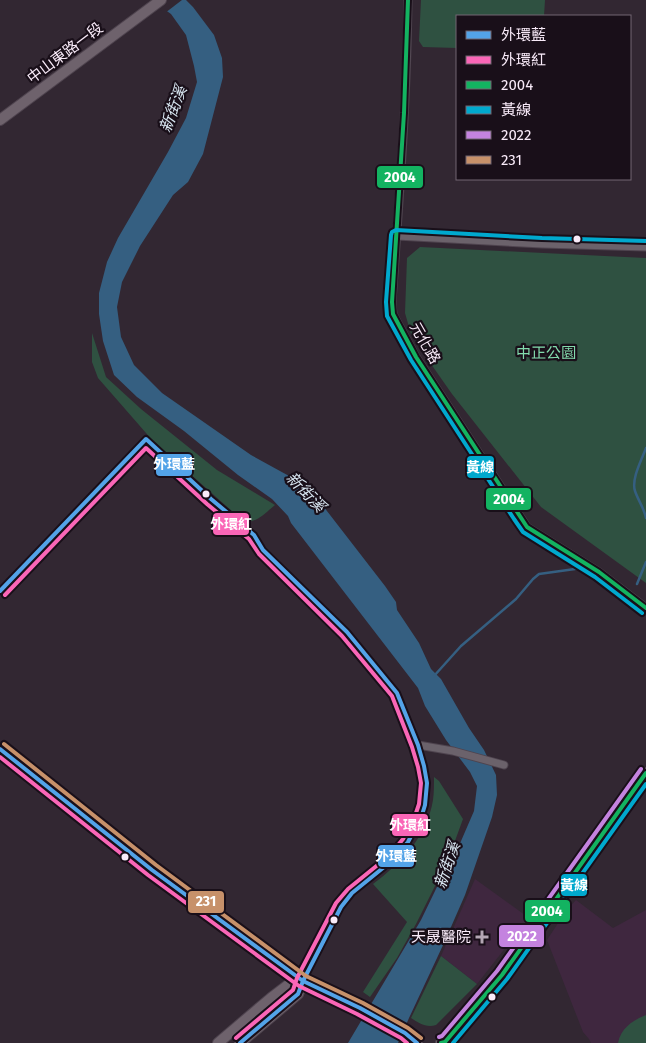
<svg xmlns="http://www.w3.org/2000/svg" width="646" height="1043" viewBox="0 0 646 1043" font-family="'Fira Sans','Noto Sans TC',sans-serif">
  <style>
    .built { fill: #3f273f }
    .green { fill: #2f5141 }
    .water { fill: #355f81 }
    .pier { fill: #322732 }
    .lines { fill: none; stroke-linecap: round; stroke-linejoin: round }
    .stream { stroke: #355f81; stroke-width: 2.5 }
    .street-casing { stroke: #4f444f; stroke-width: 9 }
    .secondary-casing { stroke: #4f444f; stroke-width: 12 }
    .street { stroke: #6b626b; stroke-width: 7 }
    .secondary { stroke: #6e626c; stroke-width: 10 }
    .bus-1-casing { stroke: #190f19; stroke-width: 8 }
    .bus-2-casing { stroke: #190f19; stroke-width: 8 }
    .bus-3-casing { stroke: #190f19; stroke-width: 8 }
    .bus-4-casing { stroke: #190f19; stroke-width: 8 }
    .bus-5-casing { stroke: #190f19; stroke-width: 8 }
    .bus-6-casing { stroke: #190f19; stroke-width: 8 }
    .bus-1 { stroke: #53a3e8; stroke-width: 4 }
    .bus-2 { stroke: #fa66b7; stroke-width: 4 }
    .bus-3 { stroke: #13b361; stroke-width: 4 }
    .bus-4 { stroke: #00a9ce; stroke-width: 4 }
    .bus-5 { stroke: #c483df; stroke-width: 4 }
    .bus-6 { stroke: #c7916a; stroke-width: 4 }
    .bus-dot { fill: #f9ebf9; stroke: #190f19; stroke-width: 2 }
    .poi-dot { fill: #b3a6b3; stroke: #190f19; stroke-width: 2 }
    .labels { text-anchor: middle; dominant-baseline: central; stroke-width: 4.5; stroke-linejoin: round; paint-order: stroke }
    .street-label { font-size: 15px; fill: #f9ebf9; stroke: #190f19 }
    .park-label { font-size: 15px; fill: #82daac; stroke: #190f19 }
    .poi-label { font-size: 15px; fill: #f9ebf9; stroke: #190f19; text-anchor: end }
    .water-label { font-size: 16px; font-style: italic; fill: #d9e7f2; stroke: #190f19 }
    .line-badge { stroke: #190f19; stroke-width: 2 }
    .badge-label { font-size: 14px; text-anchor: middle; font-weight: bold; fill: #fff }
  </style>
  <rect width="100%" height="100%" fill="#322732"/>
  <path class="built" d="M475,879L529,918L477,984L441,956Z
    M576,900L613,928L646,910V1043H591L589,1039L583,1032L547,940L566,911Z"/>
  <path class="green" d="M421,0H545L544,16H457V48L423,47L419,41Z
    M420,247L646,258V583L541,507L452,394L424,354L411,334L405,313L407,258Z
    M92,333L106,377L141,409L217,470L275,505C265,513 254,526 242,520L153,441L98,378L92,362Z
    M434,777L439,781L463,819L448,860L416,924L397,958L370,997L363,992L407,922L373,884C401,863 427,837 433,800C434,793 434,785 434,777Z
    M441,956L477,984L436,1025C426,1028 419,1023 411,1018Z
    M646,1015V1043H618C621,1028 633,1020 646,1015Z"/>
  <path class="water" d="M151,0H186L193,7L214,35L222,58L223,77L203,154L188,182L173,195L140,246L122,282L117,307L121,337L134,365L162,393L251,455L300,482L314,498L320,502L385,586L396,602L397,610L419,643L431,669L441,679L469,728L484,750L496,775L497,795L492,817L465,895L444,943L409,1018L398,1043H348L421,920L449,862L455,855L474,811L477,786L470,772L446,740L425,706L418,688L291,523L288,516L272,499L238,475L184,431L137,397L114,375L103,341L99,314V293L107,262L118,238L168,152L186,118L197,82L194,66L186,35L171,14Z"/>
  <path class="pier" d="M149,0H182L165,13L149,2Z"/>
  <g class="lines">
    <path class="stream" d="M646,448C642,459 631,479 635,491C638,500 644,508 646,518
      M637,584L646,562
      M434,676L461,646L516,599L533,579L539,574L575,569"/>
    <defs>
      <path id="street" d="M408,0C407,101 399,201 392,302L393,314L416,357L527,527L599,572L646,608
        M397,236L542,244L646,247
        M418,745L453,751L504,765"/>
      <path id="secondary" d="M0,120L161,0
        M0,749L152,870L303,981L360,1008L405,1033L417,1043
        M218,1043L271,998L288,985L303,981
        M240,1043L298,994L303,981
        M441,1043L445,1042L463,1022L502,975L646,773"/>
    </defs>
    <use href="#street" class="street-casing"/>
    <use href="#secondary" class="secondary-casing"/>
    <use href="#street" class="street"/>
    <use href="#secondary" class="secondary"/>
    <defs>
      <path id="bus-1" d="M0,591L146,439L211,499L254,535L263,550L347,632L397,693L418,745L424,766L427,783L425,805L422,815L408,842L394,859L352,893L341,907L303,981L298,994L240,1043
        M0,749L152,870L303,981L360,1008L405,1033L417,1043"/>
      <path id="bus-2" d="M5,595L146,448L207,504L249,539L259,554L342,636L392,696L412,747L418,767L421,783L419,804L416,813L403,839L390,855L348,889L336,903L297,978L293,990L236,1038
        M0,757L148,875L299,986L357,1014L401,1038L407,1043"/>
      <path id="bus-3" d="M408,0L404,113L392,302L393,314L416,357L527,527L599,572L646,608
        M441,1043L445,1042L502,975L646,773"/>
      <path id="bus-4" d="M642,613L595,577L523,532L514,519L411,360L387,316L386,302L391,235L392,232L396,230L542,238L646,241
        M453,1043L507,979L646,784"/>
      <path id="bus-5" d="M439,1037L442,1036L497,971L641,769"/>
      <path id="bus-6" d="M4,744L156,865L306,976L363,1003L408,1028L421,1038"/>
    </defs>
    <use href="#bus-1" class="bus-1-casing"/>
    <use href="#bus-2" class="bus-2-casing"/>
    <use href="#bus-3" class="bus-3-casing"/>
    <use href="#bus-4" class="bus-4-casing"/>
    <use href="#bus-5" class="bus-5-casing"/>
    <use href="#bus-6" class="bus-6-casing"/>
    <use href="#bus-1" class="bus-1"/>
    <use href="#bus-2" class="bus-2"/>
    <use href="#bus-3" class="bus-3"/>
    <use href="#bus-4" class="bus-4"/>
    <use href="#bus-5" class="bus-5"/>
    <use href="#bus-6" class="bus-6"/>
  </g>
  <g class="bus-dot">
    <circle cx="577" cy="239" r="4.5"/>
    <circle cx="206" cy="494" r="4.5"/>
    <circle cx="125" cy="857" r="4.5"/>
    <circle cx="334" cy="920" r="4.5"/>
    <circle cx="492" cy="997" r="4.5"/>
  </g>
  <path class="poi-dot" d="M479.5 929.5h5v5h5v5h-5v5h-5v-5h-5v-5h5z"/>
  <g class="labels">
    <g class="street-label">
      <text transform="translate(65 53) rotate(-37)">中山東路一段</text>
      <text transform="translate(425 343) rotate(60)">元化路</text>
    </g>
    <g class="park-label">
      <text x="546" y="353">中正公園</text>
    </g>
    <g class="poi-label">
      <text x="471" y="937">天晟醫院</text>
    </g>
    <g class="water-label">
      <text transform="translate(173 109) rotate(-69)">新街溪</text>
      <text transform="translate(306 492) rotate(46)">新街溪</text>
      <text transform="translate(447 865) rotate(-71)">新街溪</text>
    </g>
  </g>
  <g class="line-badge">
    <rect x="376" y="165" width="48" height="24" rx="5" fill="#13b361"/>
    <rect x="155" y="453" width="38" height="24" rx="5" fill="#53a3e8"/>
    <rect x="466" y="455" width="29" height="24" rx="5" fill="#00a9ce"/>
    <rect x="485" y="487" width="47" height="24" rx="5" fill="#13b361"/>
    <rect x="212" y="512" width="38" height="24" rx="5" fill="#fa66b7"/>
    <rect x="391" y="813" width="38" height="24" rx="5" fill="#fa66b7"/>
    <rect x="377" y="844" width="38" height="24" rx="5" fill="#53a3e8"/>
    <rect x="560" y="873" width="28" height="24" rx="5" fill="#00a9ce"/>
    <rect x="187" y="890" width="38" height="24" rx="5" fill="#c7916a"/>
    <rect x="524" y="899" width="47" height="24" rx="5" fill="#13b361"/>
    <rect x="498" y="924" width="47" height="24" rx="5" fill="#c483df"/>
  </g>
  <g class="badge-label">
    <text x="400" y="182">2004</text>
    <text x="174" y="469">外環藍</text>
    <text x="480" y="472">黃線</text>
    <text x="509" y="504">2004</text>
    <text x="231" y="529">外環紅</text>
    <text x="410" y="830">外環紅</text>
    <text x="396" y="861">外環藍</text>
    <text x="574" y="890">黃線</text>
    <text x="206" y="906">231</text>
    <text x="547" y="916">2004</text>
    <text x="522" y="941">2022</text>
  </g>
  <rect x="456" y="15" width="175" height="165" fill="#190f19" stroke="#736773"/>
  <rect x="466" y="31" width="25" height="8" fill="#53a3e8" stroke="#736773"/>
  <text x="501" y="40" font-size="15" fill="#f9ebf9">外環藍</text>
  <rect x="466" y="56" width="25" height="8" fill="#fa66b7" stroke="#736773"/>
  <text x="501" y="65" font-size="15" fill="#f9ebf9">外環紅</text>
  <rect x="466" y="81" width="25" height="8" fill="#13b361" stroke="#736773"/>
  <text x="501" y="90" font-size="15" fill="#f9ebf9">2004</text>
  <rect x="466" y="106" width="25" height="8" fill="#00a9ce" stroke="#736773"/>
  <text x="501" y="115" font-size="15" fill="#f9ebf9">黃線</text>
  <rect x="466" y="131" width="25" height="8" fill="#c483df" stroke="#736773"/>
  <text x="501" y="140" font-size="15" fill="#f9ebf9">2022</text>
  <rect x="466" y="156" width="25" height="8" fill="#c7916a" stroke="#736773"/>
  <text x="501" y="165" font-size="15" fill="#f9ebf9">231</text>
</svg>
